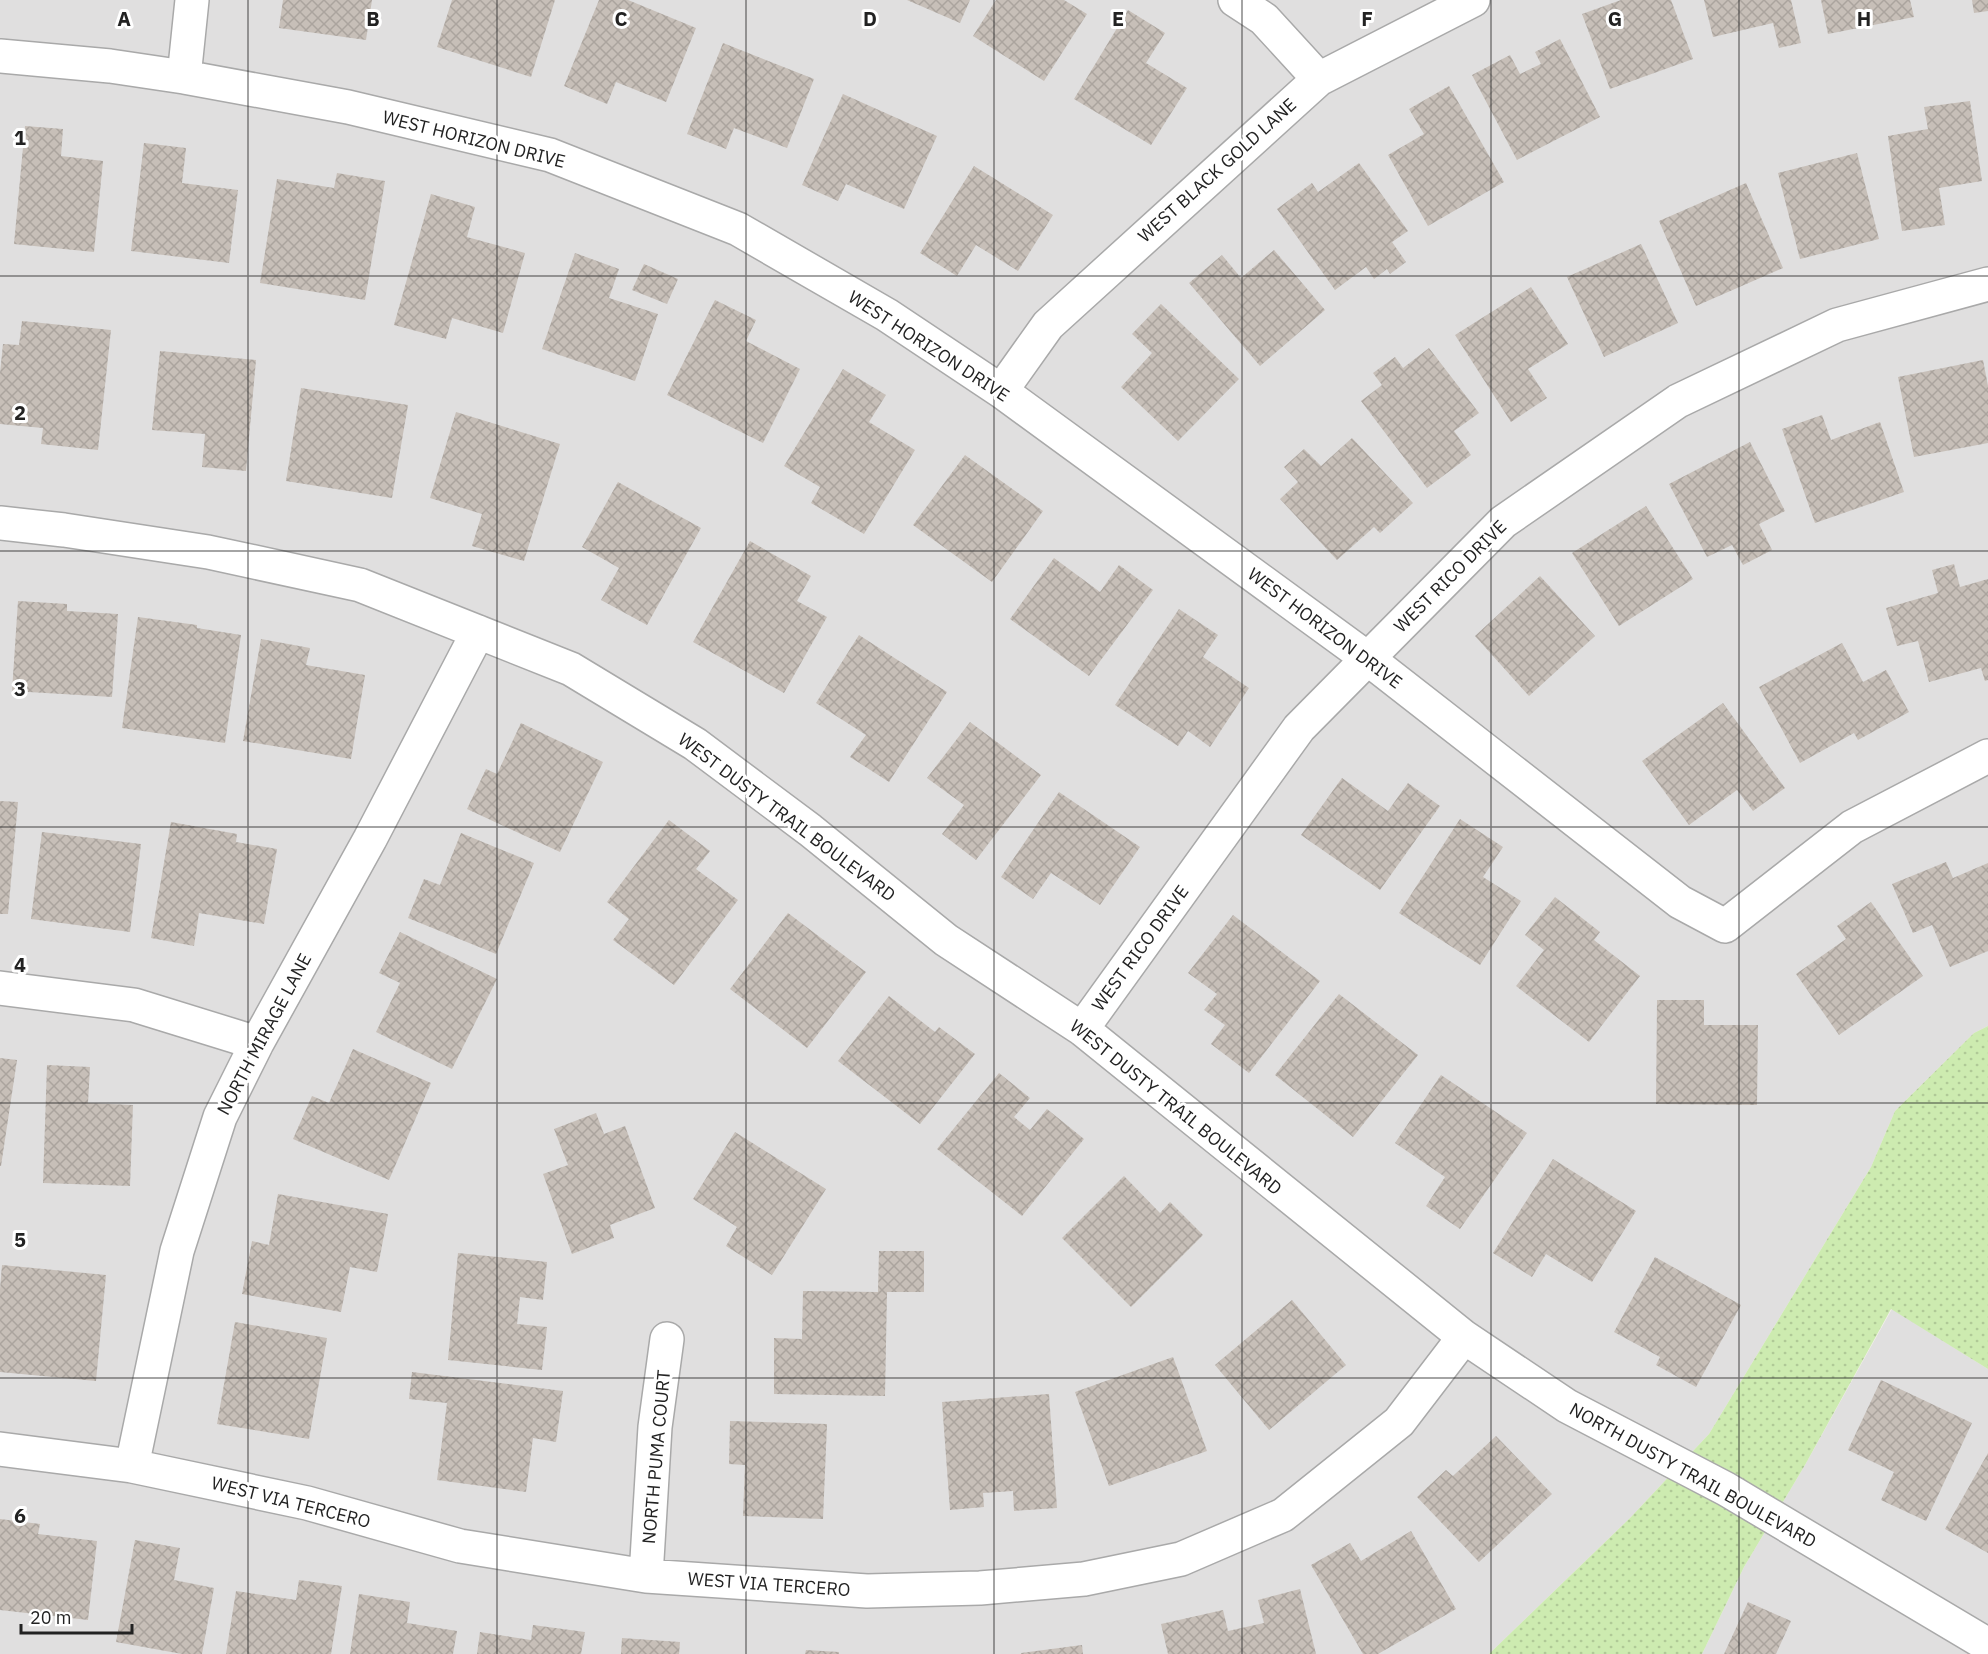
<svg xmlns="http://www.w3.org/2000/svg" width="1988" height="1654" viewBox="0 0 1988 1654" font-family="'IBM Plex Sans',sans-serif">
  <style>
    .residential { fill: #e0dfdf }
    .grass { fill: url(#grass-dots) }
    .building { fill: url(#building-cross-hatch) }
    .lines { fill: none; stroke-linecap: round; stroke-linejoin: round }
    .street-casing { stroke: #a9a9a9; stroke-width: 36 }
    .street { stroke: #fff; stroke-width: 33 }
    .grid { fill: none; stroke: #222; stroke-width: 1.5; stroke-opacity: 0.55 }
    .labels { text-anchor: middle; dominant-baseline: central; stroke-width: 6; stroke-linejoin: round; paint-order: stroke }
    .street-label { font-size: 18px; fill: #222; stroke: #fff }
    .grid-label { font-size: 20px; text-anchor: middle; font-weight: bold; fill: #222; stroke: #fff; stroke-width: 6; stroke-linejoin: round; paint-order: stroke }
  </style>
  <defs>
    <pattern id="grass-dots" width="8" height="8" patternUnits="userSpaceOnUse" patternTransform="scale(1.5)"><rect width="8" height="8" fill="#cdebb0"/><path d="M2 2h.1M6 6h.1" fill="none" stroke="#b0c997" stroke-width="1.8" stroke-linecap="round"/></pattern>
    <pattern id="building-cross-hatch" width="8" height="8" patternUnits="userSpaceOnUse" patternTransform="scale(1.5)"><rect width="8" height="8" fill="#c7bfb8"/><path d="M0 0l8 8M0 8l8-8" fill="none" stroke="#aba49e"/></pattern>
  </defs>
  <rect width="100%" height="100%" fill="#f2efe9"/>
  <path class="residential" d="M0,0H1988V1026L1974,1033L1895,1111L1871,1167L1709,1434L1630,1518L1489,1654H0Z
    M1892,1309L1988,1369V1654H1702L1744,1567L1805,1465Z"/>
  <path class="grass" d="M1988,1026V1369L1891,1309L1805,1465L1744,1567L1702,1654H1489L1630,1518L1709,1434L1871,1167L1895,1111L1974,1033Z"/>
  <path class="building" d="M283,0H372L366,40L279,28Z
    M452,0H555L531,77L437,47Z
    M599,0H628L696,28L666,102L616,82L607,104L564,86Z
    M907,0H970L960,23Z
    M996,0H1064L1087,14L1044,81L973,36Z
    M1621,0H1671L1693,59L1610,89L1582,14Z
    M1704,0H1791L1801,43L1779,48L1773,23L1713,37Z
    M1821,0H1910L1914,17L1828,34Z
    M1972,0H1988V11L1974,13Z
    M1128,10L1165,33L1146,63L1187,88L1151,145L1074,99Z
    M1560,39L1600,117L1517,160L1472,75L1510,55L1520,74L1541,64L1535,52Z
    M723,43L814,79L787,148L734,128L726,149L687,134Z
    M1449,86L1504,182L1428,226L1388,155L1424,134L1409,109Z
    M843,94L937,136L904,209L846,184L838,201L802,185Z
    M1970,101L1982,181L1939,188L1945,225L1902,231L1888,136L1928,129L1924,107Z
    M25,126L63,129L61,156L103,161L94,252L14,244Z
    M144,143L186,148L182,183L238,190L229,263L131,251Z
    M1857,153L1879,239L1800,259L1778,173Z
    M1359,163L1408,231L1392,242L1406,262L1390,274L1387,269L1374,279L1366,267L1335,290L1277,209L1312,183L1318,192Z
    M974,166L1053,215L1018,271L976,245L957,276L920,253Z
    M337,173L385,181L365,300L260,283L277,179L334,188Z
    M1746,183L1783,268L1696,306L1659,221Z
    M431,194L475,207L467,237L525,253L503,333L452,318L446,339L394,325Z
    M1641,244L1678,323L1604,357L1567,277Z
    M1274,250L1325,310L1260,366L1189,283L1222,255L1241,278Z
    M575,253L619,269L609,298L658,314L635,381L542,349Z
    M644,264L678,279L667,304L632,290Z
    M1531,287L1568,344L1528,369L1547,398L1511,422L1455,335Z
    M715,300L756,320L746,341L800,369L763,443L667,395Z
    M1161,304L1239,379L1178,441L1121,387L1152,353L1132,334Z
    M22,321L111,330L98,450L41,444L43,428L0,424V373L3,344L19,345Z
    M1429,348L1479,413L1454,431L1471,455L1427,488L1361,401L1382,385L1373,373L1395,357L1403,368Z
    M160,351L256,360L246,471L202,467L205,434L152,430Z
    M1983,360L1988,386V443L1914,457L1898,377Z
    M843,369L886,395L869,422L915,450L864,534L811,503L820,487L784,466Z
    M301,388L408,405L392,498L286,481Z
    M456,412L560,444L524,561L472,546L482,514L430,498Z
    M1822,415L1831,440L1880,422L1904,492L1815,523L1782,429Z
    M1352,438L1413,503L1380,533L1374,527L1337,560L1280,499L1298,482L1284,467L1304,449L1321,466Z
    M1750,442L1785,511L1759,524L1772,550L1743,565L1732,545L1707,557L1669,484Z
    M965,455L1043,511L992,582L913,525Z
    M618,482L701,528L647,625L601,600L619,568L582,547Z
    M1646,506L1693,579L1619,626L1572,553Z
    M750,541L811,576L797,601L827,617L784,693L693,642Z
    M1054,558L1100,592L1119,565L1153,590L1089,676L1010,619Z
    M1954,564L1960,587L1988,579V680L1985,681L1981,668L1929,682L1918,641L1897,646L1886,608L1938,593L1932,570Z
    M1540,576L1595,636L1529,696L1475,636Z
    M18,601L67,604V611L118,614L112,697L12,691Z
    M1179,609L1218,635L1203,657L1249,688L1210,747L1188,731L1178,746L1115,705Z
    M138,617L197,625V628L241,635L225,743L122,728Z
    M859,635L947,692L889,782L850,757L866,735L816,703Z
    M261,639L310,648L306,665L365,675L351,759L243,741Z
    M1842,643L1863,682L1886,670L1909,712L1858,740L1854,733L1800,763L1759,687Z
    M1723,703L1785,788L1753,811L1737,790L1689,825L1642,761Z
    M970,722L1041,775L976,860L942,834L964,805L927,778Z
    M521,723L603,762L560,852L467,809L486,769L497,774Z
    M1342,778L1388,811L1408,783L1440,806L1380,890L1301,835Z
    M1059,792L1140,847L1100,905L1051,873L1033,899L1001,877Z
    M0,801L18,802L8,914H0Z
    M1460,819L1503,847L1483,877L1521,901L1480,965L1399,913Z
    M669,820L710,851L696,869L738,900L674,985L613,940L629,919L607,902Z
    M171,822L237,834L236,842L277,849L264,924L199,913L194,946L151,938Z
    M42,832L141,844L130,932L31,919Z
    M461,833L534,863L496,954L408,918L424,879L440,885Z
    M1946,862L1953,878L1988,863V951L1950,967L1932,925L1913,933L1892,884Z
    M1555,897L1600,932L1594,940L1640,976L1589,1042L1516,986L1544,950L1525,935Z
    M1871,902L1923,976L1839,1035L1796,974L1846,939L1837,926Z
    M788,913L866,972L807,1048L730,989Z
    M1233,915L1320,981L1249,1073L1211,1044L1225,1025L1204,1010L1217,994L1188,973Z
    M400,932L497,979L452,1069L376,1032L400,983L379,973Z
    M1339,994L1418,1055L1353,1137L1275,1075Z
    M889,996L935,1032L939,1027L975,1054L920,1124L838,1061Z
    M1657,1000H1704V1025H1758L1757,1105L1656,1104Z
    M353,1049L431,1083L389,1180L293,1139L312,1096L329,1103Z
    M0,1058L17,1060L1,1166H0Z
    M47,1065L90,1067L88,1103L133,1105L130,1186L43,1183Z
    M999,1073L1030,1098L1014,1117L1030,1130L1047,1109L1084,1139L1022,1216L937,1149Z
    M1441,1075L1527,1133L1460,1229L1426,1206L1445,1177L1395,1143Z
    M596,1113L604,1134L625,1126L655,1208L610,1225L614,1238L572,1254L543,1174L568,1165L554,1129Z
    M735,1132L826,1189L772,1275L726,1246L737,1227L693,1199Z
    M1553,1159L1636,1211L1592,1282L1546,1254L1532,1277L1493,1253Z
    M1124,1176L1160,1213L1170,1202L1203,1235L1131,1307L1062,1238Z
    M278,1194L388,1214L377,1272L350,1267L341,1312L242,1294L252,1241L269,1245Z
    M879,1251H924V1292H887L885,1396L774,1394V1338L802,1339L803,1291L878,1292Z
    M458,1253L547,1262L543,1300L520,1297L517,1324L547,1327L542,1370L448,1360Z
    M1655,1257L1741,1305L1696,1387L1656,1365L1660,1357L1614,1332Z
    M2,1265L106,1275L96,1381L0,1372V1289Z
    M1292,1300L1346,1365L1269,1430L1215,1365Z
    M235,1322L327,1338L309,1439L217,1424Z
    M1173,1357L1207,1451L1109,1486L1075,1392Z
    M412,1372L563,1391L556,1442L533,1438L526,1492L437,1480L447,1403L409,1399Z
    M1881,1380L1972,1423L1926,1521L1881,1500L1894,1472L1848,1450Z
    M1049,1394L1057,1508L1014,1511L1013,1491L983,1493L984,1507L950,1510L942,1402Z
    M730,1421L827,1424L823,1519L743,1516L745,1465L729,1464Z
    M1496,1436L1552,1494L1479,1562L1417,1497L1446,1470L1453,1476Z
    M1988,1453V1553L1945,1529Z
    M0,1519L40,1524L38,1534L97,1541L88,1620L0,1610Z
    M1411,1531L1456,1609L1378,1654H1363L1311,1565L1350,1543L1361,1561Z
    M135,1540L180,1548L174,1580L214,1588L202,1654H182L116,1642Z
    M299,1580L342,1586L331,1654H226L236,1591L296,1600Z
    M1300,1589L1316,1654H1168L1161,1624L1223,1610L1228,1631L1264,1623L1258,1600Z
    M359,1594L410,1602L407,1623L457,1631L453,1654H350Z
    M1748,1602L1791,1621L1776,1654H1724Z
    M533,1625L585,1632L581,1654H477L480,1632L531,1640Z
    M622,1638L680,1642L679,1654H621Z
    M1082,1645L1083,1654H1021V1653Z
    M806,1650L839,1652V1654H805Z"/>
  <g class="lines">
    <defs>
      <path id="street" d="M1235,0L1264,19L1319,79
        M0,56L110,66L184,77L348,107L550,155L738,229L887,315L1001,391L1367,658L1680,902L1725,926L1852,827L1988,756
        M184,77L192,0
        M1001,391L1048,325L1319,79L1473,0
        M0,523L64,530L208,552L360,585L571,669L695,744L810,830L946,940L1082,1029L1464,1337L1567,1406L1726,1489L1988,1645
        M0,988L134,1005L257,1043
        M1082,1029L1299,728L1503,522L1678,401L1837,325L1988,284
        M0,1449L132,1466L307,1503L460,1546L646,1576L867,1591L980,1588L1084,1579L1181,1559L1283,1515L1399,1422L1464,1337
        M132,1466L177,1251L220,1117L257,1043L370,839L478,632
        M646,1576L655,1427L667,1339"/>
    </defs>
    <use href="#street" class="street-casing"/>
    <use href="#street" class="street"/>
  </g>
  <path class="grid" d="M248,0V1654M497,0V1654M746,0V1654M994,0V1654M1242,0V1654M1491,0V1654M1739,0V1654M0,276H1988M0,551H1988M0,827H1988M0,1103H1988M0,1378H1988"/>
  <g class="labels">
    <g class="street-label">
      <text transform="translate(474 139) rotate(14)">WEST HORIZON DRIVE</text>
      <text transform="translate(1217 170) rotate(-42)">WEST BLACK GOLD LANE</text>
      <text transform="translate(929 346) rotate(33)">WEST HORIZON DRIVE</text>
      <text transform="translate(1450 576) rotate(-45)">WEST RICO DRIVE</text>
      <text transform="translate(1325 628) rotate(37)">WEST HORIZON DRIVE</text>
      <text transform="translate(787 817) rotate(37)">WEST DUSTY TRAIL BOULEVARD</text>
      <text transform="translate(1140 948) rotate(-54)">WEST RICO DRIVE</text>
      <text transform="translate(264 1034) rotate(-62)">NORTH MIRAGE LANE</text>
      <text transform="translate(1176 1107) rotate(39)">WEST DUSTY TRAIL BOULEVARD</text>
      <text transform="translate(656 1457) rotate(-85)">NORTH PUMA COURT</text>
      <text transform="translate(1693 1475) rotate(29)">NORTH DUSTY TRAIL BOULEVARD</text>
      <text transform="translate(291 1502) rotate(14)">WEST VIA TERCERO</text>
      <text transform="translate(769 1584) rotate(4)">WEST VIA TERCERO</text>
    </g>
  </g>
  <g class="grid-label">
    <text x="124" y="26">A</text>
    <text x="373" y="26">B</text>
    <text x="621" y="26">C</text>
    <text x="870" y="26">D</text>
    <text x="1118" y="26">E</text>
    <text x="1367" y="26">F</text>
    <text x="1615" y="26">G</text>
    <text x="1864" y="26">H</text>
    <text x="20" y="145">1</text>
    <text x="20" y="420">2</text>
    <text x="20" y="696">3</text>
    <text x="20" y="972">4</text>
    <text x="20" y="1247">5</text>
    <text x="20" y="1523">6</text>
  </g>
  <path d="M21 1624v9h111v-9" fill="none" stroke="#222222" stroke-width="3"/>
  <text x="30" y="1624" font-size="18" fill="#222222" stroke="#ffffff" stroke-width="4.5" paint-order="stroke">20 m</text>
</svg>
